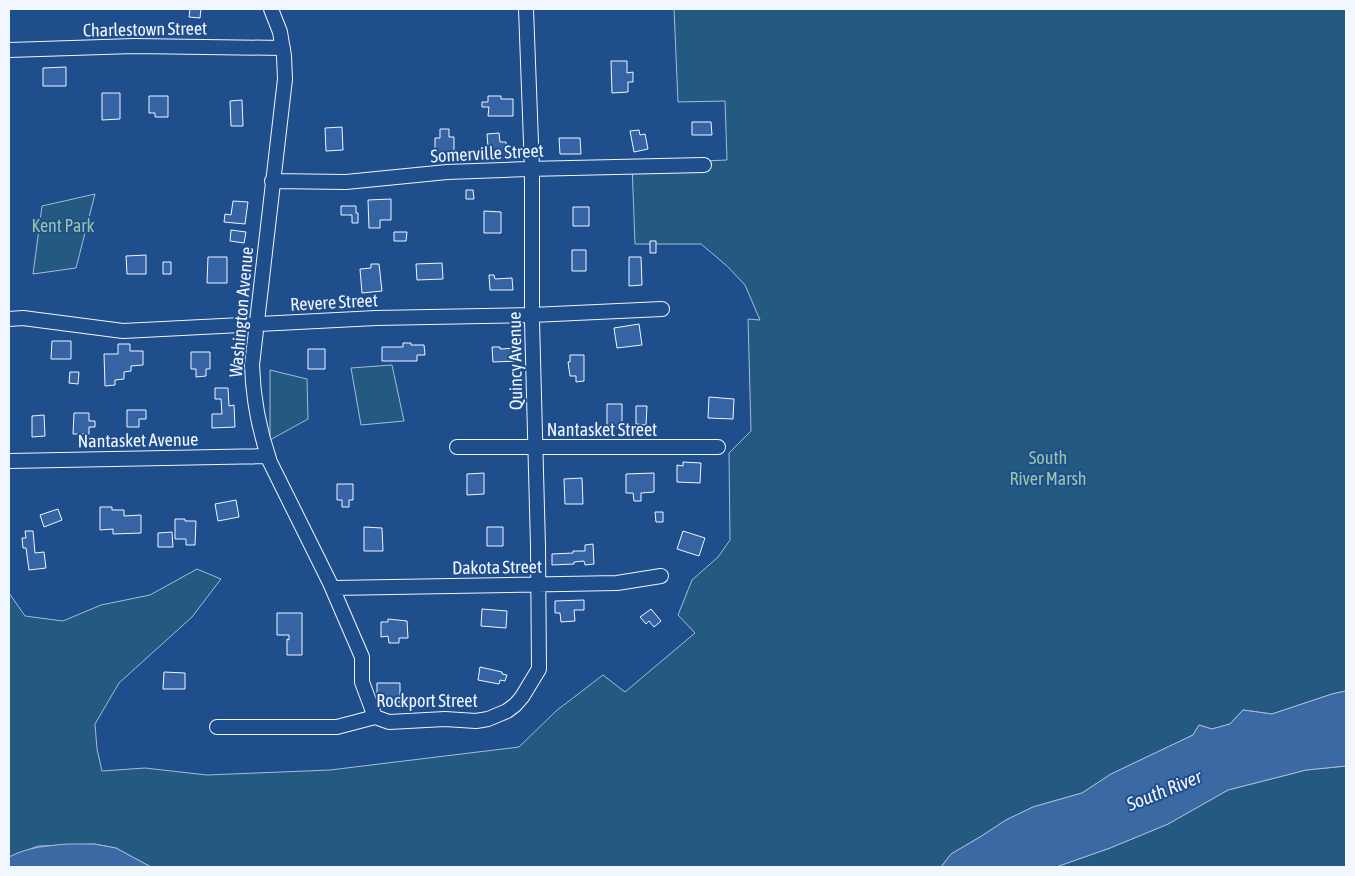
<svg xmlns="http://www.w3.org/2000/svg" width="1355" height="876" viewBox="0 0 1355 876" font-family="'Asap Condensed',sans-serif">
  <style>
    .green { fill: #245a82; stroke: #a8bbd7 }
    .water { fill: #3b69a3; stroke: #a8bbd7 }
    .building { fill: #3563a3; stroke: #f2f6ff }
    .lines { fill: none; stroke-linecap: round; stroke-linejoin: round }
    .minor-casing { stroke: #f2f6ff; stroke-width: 16 }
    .minor { stroke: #1f4e8c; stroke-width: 14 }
    .labels { text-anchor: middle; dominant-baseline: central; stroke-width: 4; stroke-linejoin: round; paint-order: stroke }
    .street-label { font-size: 18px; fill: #f2f6ff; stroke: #1f4e8c }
    .park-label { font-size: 18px; fill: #97c8a6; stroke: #1f4e8c }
    .water-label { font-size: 19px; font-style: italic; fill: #f2f6ff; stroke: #1f4e8c }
  </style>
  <rect width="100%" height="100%" fill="#1f4e8c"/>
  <path class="green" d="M674,9H1346V691L1332,694L1272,714L1243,710L1230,724L1212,729L1199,725L1193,735L1111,774L1082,793L1033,807L1006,820L980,837L951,854L941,867H151L116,848L94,844L38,846L9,857V593L25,616L63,621L101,605L150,595L197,569L221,579L192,617L119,683L95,724L97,749L102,771L145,768L207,775L330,770L519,747L556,711L603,675L625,692L695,633L678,615L692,580L718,557L730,540L729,453L751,431L748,319L760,320L745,285L727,266L701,244H635L632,164L727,160L725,101L678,102Z
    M95,194L76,268L33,274L42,206Z
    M392,365L404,421L361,425L351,368Z
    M270,370L307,379L308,419L270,440Z
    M1346,766V867H1056L1110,848L1168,824L1228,790L1306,770Z"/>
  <path class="water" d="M1346,691V766L1306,770L1228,790L1168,824L1110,848L1056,867H941L951,854L980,837L1006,820L1033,807L1082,793L1111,774L1193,735L1199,725L1212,729L1230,724L1243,710L1272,714L1332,694Z
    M67,844H94L116,848L151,867H9V857C28,847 46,846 67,844Z"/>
  <path class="building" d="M190,9H201L200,18L189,17Z
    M611,61H627V73L633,72V82H628V92L612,93Z
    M66,67V86H43V68Z
    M102,93H120V119L102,120Z
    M149,96H168V117H155V113H149Z
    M488,96H501V99H513V116H488L489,107H482V102H488Z
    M242,100L243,126H231L230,101Z
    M692,122H711L712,135H692Z
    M342,127L343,150L326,151L325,128Z
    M440,129H449V137H454V153L435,152V138H440Z
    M639,130L640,135L645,134L648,149L634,152L630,131Z
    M499,133L500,142H506L507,158L493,159L492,147H488L487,134Z
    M559,138H580L581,154H560Z
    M466,190H473L474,199H466Z
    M391,199V220H380V228H369L368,200Z
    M233,201L248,202L245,224L224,222L225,214L231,215Z
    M341,206H356V213H358V223H352V215H341Z
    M573,207H589V226H573Z
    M484,211L501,212V233H484Z
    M231,230L246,232L244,243L230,241Z
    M394,232H407L406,241H394Z
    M650,241H656V253H650Z
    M572,250H586V271H572Z
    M146,255V274H127L126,256Z
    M208,257H227V283H207Z
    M629,257H641L642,285L629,286Z
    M163,262H171V274H163Z
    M442,263L443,279L417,280L416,264Z
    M371,264H379L382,291L362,293L360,269L371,268Z
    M489,275H494L495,279L512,278L513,290H490Z
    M639,324L642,345L617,348L614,328Z
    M52,341H71V359H51Z
    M403,343H411V345H424L425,355H417V361H382V347H403Z
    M118,344H130V351H143V365L131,366V371L124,372V379L115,380V385L105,386L104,354H118Z
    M492,347H500V349L517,348L518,361L493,362Z
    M308,349H325V369H308Z
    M191,352H210V369H206V376L196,377V369H191Z
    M570,355H584V381L576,382V376H570L568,362H570Z
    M70,372H79L78,384L69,383Z
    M215,388H228L229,406L234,405L235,427L212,428V414H222L221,399H215Z
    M709,397L734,399L733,419L708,418Z
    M607,404H622V428H607Z
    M636,406H647L646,425L636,424Z
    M127,410H146V419H139V427H127Z
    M74,413H89V421H95V427H89V434H73Z
    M44,415L45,436L32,437V416Z
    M683,462L701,463L700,483L677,482V465L683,466Z
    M484,473V494L467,495V474Z
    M654,473V492L641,493V501H634L633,493H626V474Z
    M582,478L583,504H565L564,479Z
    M337,484H353V500H349V507H342V500H337Z
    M236,500L239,517L218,521L215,504Z
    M100,507H112V510H124V516L141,515V533L113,534V529L100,530Z
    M58,509L62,520L44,527L40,515Z
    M655,512H663V522H656Z
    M175,519H185V521H196L195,545H186V539H175Z
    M364,527L382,528L383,551H364Z
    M487,527H503V546H487Z
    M25,531H33L35,553L44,552L46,568L29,570L26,548H23L22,538H26Z
    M683,531L705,538L699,556L677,549Z
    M172,532L173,547H158V533Z
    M593,544L594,564L585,565L584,561L574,562V564L552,565V554L573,553V551H585V545Z
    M584,600V610H574L575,621L561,622L560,613H555V601Z
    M482,609L507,611L506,628L481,626Z
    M651,609L661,621L654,627L649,621L646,624L640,617Z
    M277,613H302V655H287V639L289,640V635H277Z
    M388,619L407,621L408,638H399V643H389L388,636L381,637V622H388Z
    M480,667L502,672V674L507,675L505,681L500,680L499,684L478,680Z
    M164,672L185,673V689H163Z
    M377,683H400V702H377Z"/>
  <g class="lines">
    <defs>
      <path id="minor" d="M271,9L280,32L284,56L285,79L252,365C253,398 259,430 270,462L330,583L362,657V682L375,717
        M9,50L134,46L283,48
        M272,181L346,182L447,172L527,169L704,165
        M9,319L23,318L123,331L376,318L532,315L662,309
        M457,447H718
        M9,461L268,456
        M333,588L617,583L661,576
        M217,727H337L375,717L389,722L445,719L476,721L488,719L507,711L515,705L522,697L539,669L538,546L532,321V169L526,9"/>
    </defs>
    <use href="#minor" class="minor-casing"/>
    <use href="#minor" class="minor"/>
  </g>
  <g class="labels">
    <g class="street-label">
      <text transform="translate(145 29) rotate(-1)">Charlestown Street</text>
      <text transform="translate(487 153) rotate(-3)">Somerville Street</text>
      <text transform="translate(334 302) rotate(-3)">Revere Street</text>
      <text transform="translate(241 312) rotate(-85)">Washington Avenue</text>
      <text transform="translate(515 361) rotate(-91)">Quincy Avenue</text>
      <text x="602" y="429">Nantasket Street</text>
      <text transform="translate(138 440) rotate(-1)">Nantasket Avenue</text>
      <text transform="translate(497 567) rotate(-1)">Dakota Street</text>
      <text x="427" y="700">Rockport Street</text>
    </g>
    <g class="park-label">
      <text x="63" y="225">Kent Park</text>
      <text x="1048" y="457">South<tspan x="1048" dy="21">River Marsh</tspan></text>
    </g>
    <g class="water-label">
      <text transform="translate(1164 790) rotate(-22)">South River</text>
    </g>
  </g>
  <rect width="1355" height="876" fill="none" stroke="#f2f6ff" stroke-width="20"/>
</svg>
